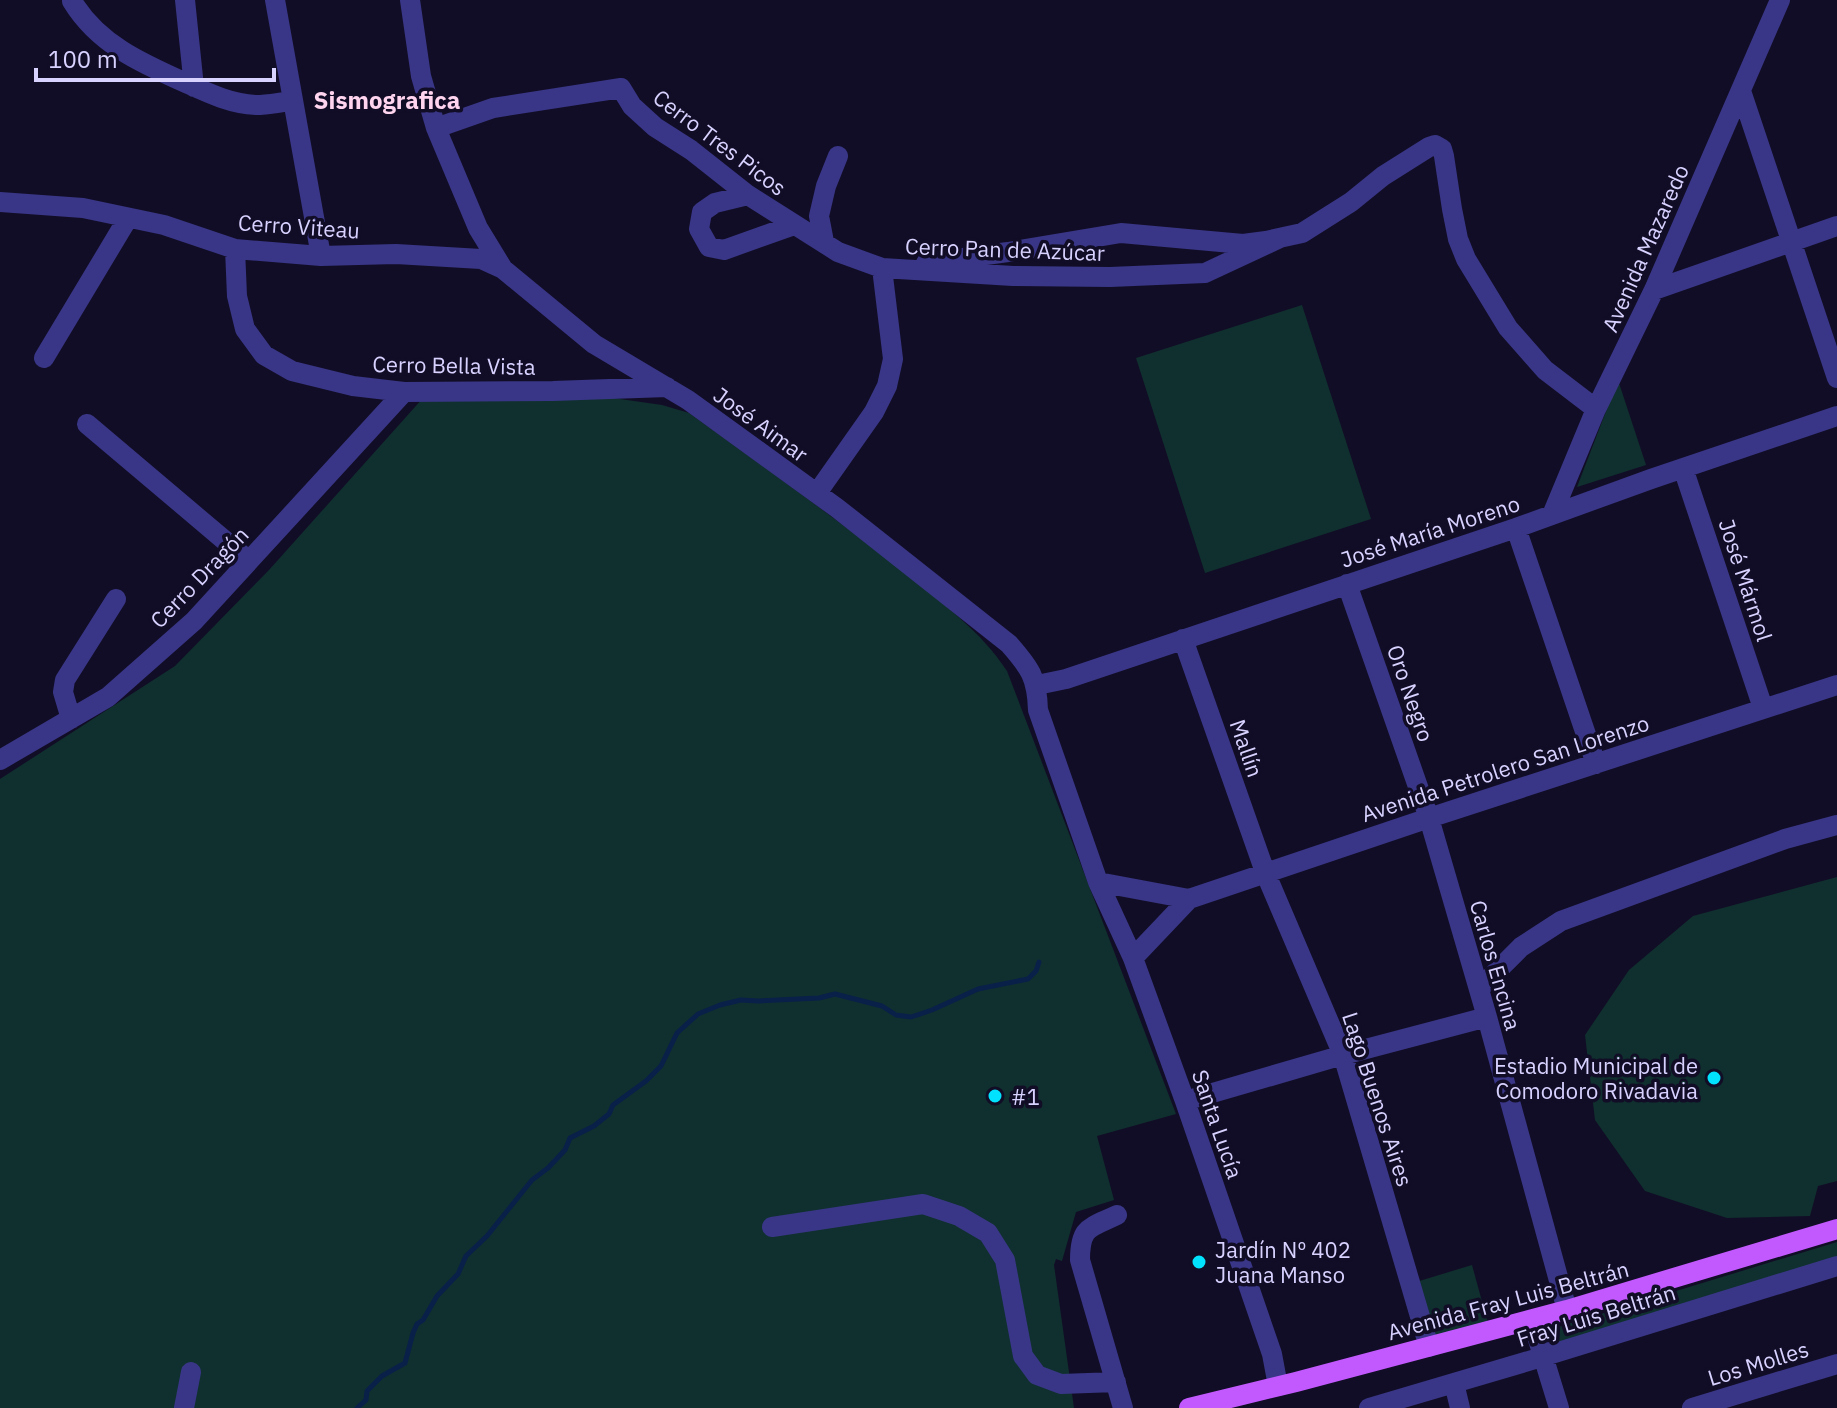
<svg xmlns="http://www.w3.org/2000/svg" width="1837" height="1408" viewBox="0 0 1837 1408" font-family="'IBM Plex Sans',sans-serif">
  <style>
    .green { fill: #10302f }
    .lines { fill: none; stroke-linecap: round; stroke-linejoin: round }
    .stream { stroke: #092049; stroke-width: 5 }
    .minor { stroke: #393687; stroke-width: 20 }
    .major { stroke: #c259ff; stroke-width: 20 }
    .poi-dot { fill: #00e2fd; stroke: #120d26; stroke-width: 3 }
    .labels { text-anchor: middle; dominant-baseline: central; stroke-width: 7; stroke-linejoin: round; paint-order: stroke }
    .street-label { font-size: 22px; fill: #d7d2ff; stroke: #120d26 }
    .poi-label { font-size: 22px; fill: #d7d2ff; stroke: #120d26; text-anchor: start }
    .neighbourhood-label { font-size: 24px; font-weight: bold; fill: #ffd4ef; stroke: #120d26 }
  </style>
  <rect width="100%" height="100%" fill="#120d26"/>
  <path class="green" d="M1302,305L1371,519L1205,573L1136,358Z
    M1618,380L1646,465L1577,487Z
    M423,398H613L662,405L689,413C762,466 836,518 906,574C943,604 981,631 1007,671L1176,1114L1097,1136L1114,1200L1076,1212L1062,1261L1056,1259L1054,1265L1074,1408H0V779L175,666L269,570Z
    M1837,877V1181L1818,1186L1810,1216L1727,1218L1645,1191L1595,1120L1585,1035L1629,970L1693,916Z
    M1837,1242V1260L1554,1348L1548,1330Z
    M1472,1265L1489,1327L1431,1341L1416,1282Z"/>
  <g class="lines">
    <path class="stream" d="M357,1408L366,1400L367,1391L382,1376L405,1363L413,1333L417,1324L423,1320L437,1296L458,1274L466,1256L487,1236L532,1180L548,1168L565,1150L570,1138L594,1126L609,1114L613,1105L646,1081L661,1066L677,1033L698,1014L720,1005L741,1000L758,1001L819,998L835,994L882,1006L896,1015L911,1017L932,1010L978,989L1028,979L1036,971L1039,962"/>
    <path class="minor" d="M185,0L194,87
      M275,0L321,256
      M410,0L421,76L436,128L478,228L503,269L594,344L688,400L837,508L1009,644C1030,668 1037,677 1038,710L1098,882L1133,958L1185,1101L1272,1354L1278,1386
      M72,1C98,44 141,63 186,83C208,93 231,104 256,105C268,105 281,102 293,101
      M1741,91L1837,378
      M436,128L493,108L621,88L632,106L655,127L691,150L748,195L838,252L882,268L1013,276L1110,277L1205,273L1280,238
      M748,195L715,203L702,212L699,229L709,247L724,250L794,225
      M0,202L83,208L164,225L235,249L321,256L396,254L481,259L503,269
      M824,242L819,216L826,186L838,156
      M235,249L237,296L245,329L264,355L292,371L353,386L404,392L553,391L667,387
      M926,263L1008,252L1121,233L1243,244L1266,241L1302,233L1351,202L1383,176L1429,147L1435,145L1442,149L1444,156L1452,209L1458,239L1466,259L1508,328L1545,370L1596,409
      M1654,290L1837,226
      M44,358L128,218
      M87,424L249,561
      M1683,468L1763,708
      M817,493L874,412L887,386L893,359L882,268
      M1552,515L1596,409L1654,290L1780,0
      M1516,528L1596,764
      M1347,584L1429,818L1487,1017L1567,1310
      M1183,639L1265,872L1343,1055L1429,1347
      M1037,685L1066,679L1516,528L1651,479L1837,416
      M71,719L63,692L65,680L116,599
      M0,760L108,697L194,621L404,392
      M1098,882L1189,899L1429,818L1837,685
      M1133,958L1189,899
      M1479,989L1521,947L1561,921L1785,839L1837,825
      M1185,1101L1343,1055L1487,1017
      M1117,1215C1090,1228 1080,1226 1080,1260L1123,1408
      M772,1227L923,1204L959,1216L988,1233L1005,1260L1023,1356L1037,1375L1061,1384L1116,1382
      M1532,1320L1559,1408
      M1454,1383L1460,1408
      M184,1408L191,1372
      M1369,1408L1542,1357L1837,1266
      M1692,1408L1837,1364"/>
    <path class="major" d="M1189,1408L1296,1382L1567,1310L1837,1229"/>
  </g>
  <g class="poi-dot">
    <circle cx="1714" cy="1078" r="8"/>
    <circle cx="995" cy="1096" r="8"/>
    <circle cx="1199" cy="1262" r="8"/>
  </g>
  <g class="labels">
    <g class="street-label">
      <text transform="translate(720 142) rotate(37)">Cerro Tres Picos</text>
      <text transform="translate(299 226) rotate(4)">Cerro Viteau</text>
      <text transform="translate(1645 248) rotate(-66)">Avenida Mazaredo</text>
      <text transform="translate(1005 249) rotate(2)">Cerro Pan de Azúcar</text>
      <text transform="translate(454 365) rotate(1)">Cerro Bella Vista</text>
      <text transform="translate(761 424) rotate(36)">José Aimar</text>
      <text transform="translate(1430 531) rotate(-18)">José María Moreno</text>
      <text transform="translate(199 577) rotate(-46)">Cerro Dragón</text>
      <text transform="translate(1746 580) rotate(72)">José Mármol</text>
      <text transform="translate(1411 693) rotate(71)">Oro Negro</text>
      <text transform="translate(1247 748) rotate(71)">Mallín</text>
      <text transform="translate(1505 768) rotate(-18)">Avenida Petrolero San Lorenzo</text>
      <text transform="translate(1496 965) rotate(74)">Carlos Encina</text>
      <text transform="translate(1378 1099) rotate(72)">Lago Buenos Aires</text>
      <text transform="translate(1218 1124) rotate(71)">Santa Lucía</text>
      <text transform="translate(1508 1300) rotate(-15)">Avenida Fray Luis Beltrán</text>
      <text transform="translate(1596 1315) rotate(-17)">Fray Luis Beltrán</text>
      <text transform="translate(1758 1363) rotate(-17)">Los Molles</text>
    </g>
    <g class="poi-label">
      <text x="1698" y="1065" text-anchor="end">Estadio Municipal de<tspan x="1698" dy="25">Comodoro Rivadavia</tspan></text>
      <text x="1011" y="1096">#1</text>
      <text x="1215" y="1249">Jardín Nº 402<tspan x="1215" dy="25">Juana Manso</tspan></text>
    </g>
    <g class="neighbourhood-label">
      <text x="387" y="100">Sismografica</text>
    </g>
  </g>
  <path d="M36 68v12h238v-12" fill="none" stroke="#d7d2ff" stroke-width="4"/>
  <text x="48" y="68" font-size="24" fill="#d7d2ff" stroke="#120d26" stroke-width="6" paint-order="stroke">100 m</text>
</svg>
